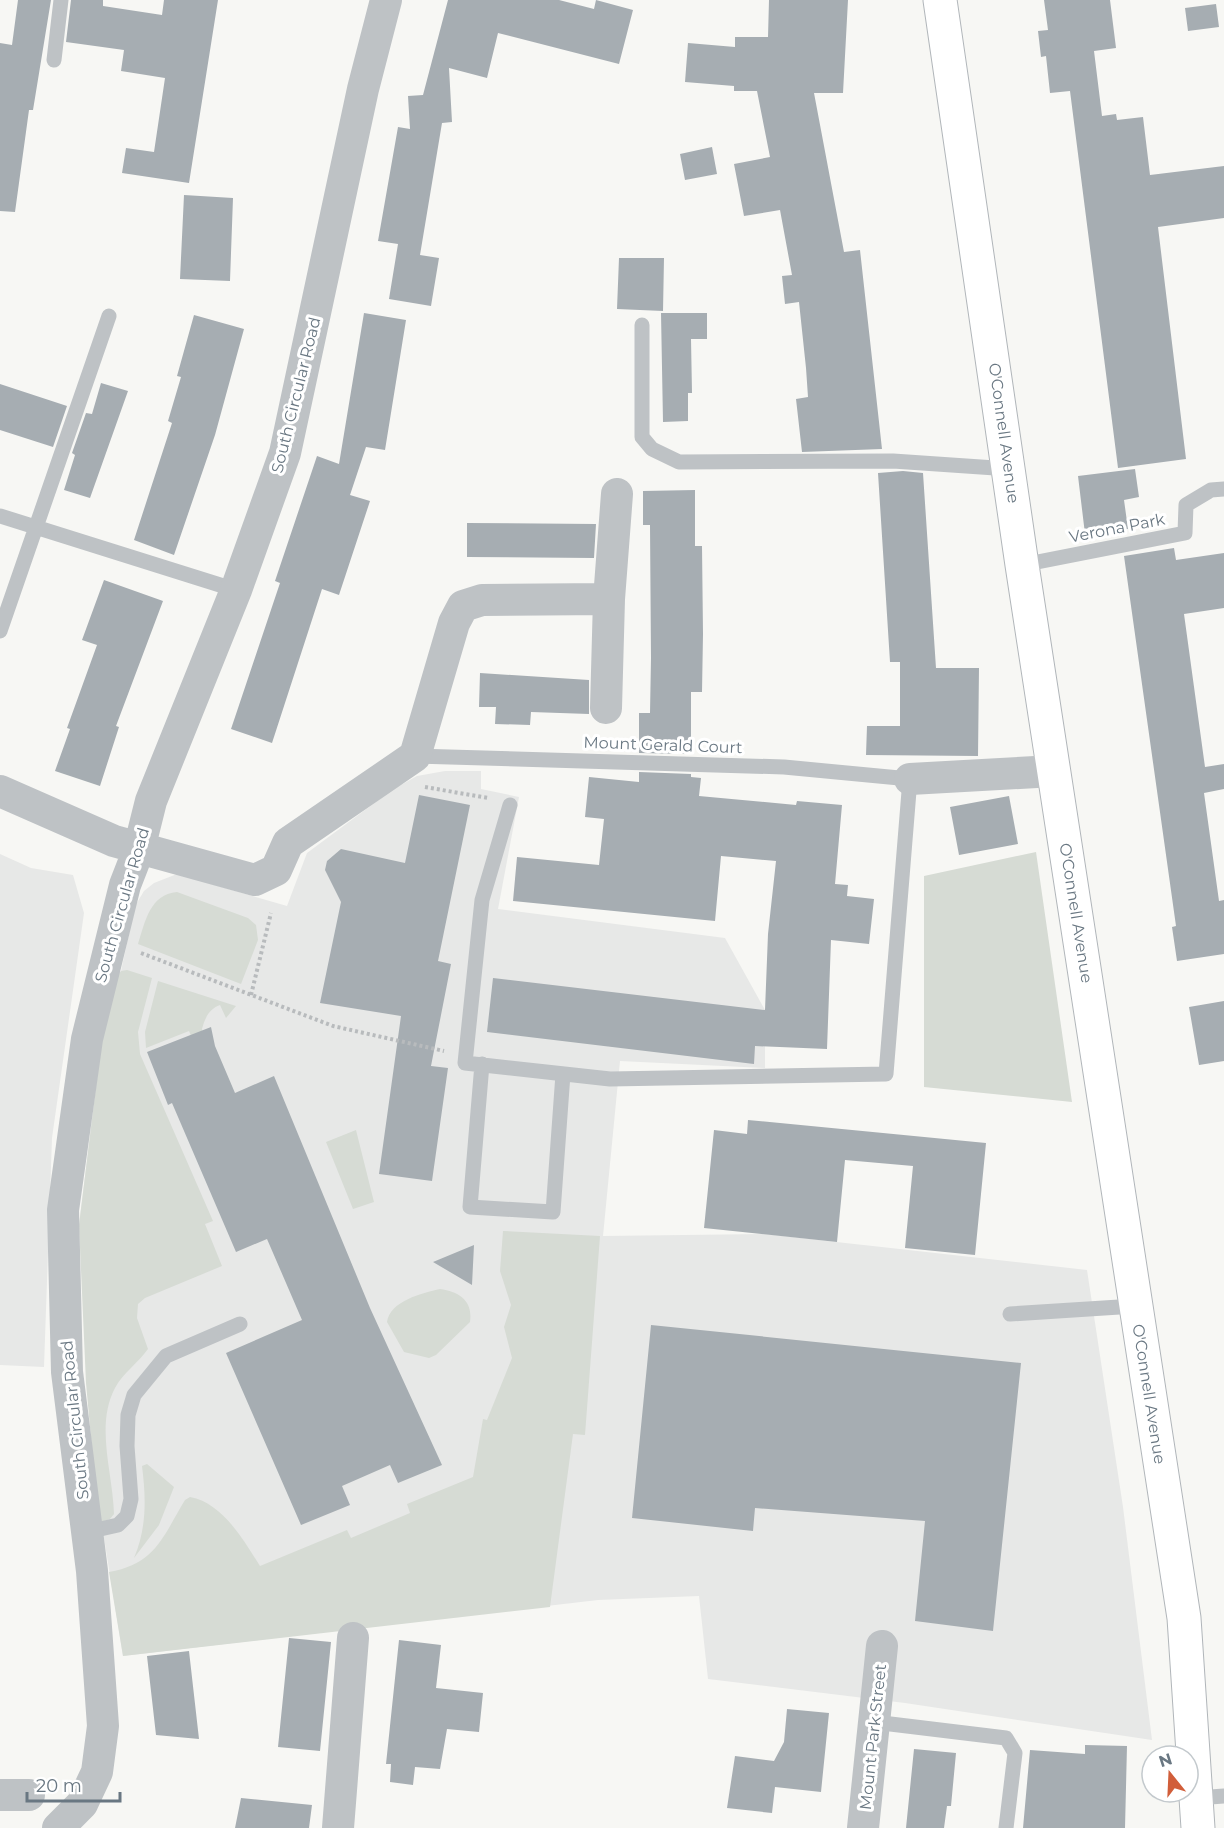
<svg xmlns="http://www.w3.org/2000/svg" width="1224" height="1828" viewBox="0 0 1224 1828" font-family="Montserrat,sans-serif">
  <style>
    .built { fill: #e7e8e7 }
    .green { fill: #d6dbd4 }
    .building { fill: #a6adb2 }
    .lines { fill: none; stroke-linecap: round; stroke-linejoin: round }
    .secondary-casing { stroke: #b1b6ba; stroke-width: 35 }
    .path { stroke: #b8bbbd; stroke-width: 4; stroke-dasharray: 3 3; stroke-linecap: butt }
    .lane { stroke: #bec2c5; stroke-width: 15 }
    .street { stroke: #bec2c5; stroke-width: 32 }
    .secondary { stroke: #fff; stroke-width: 33 }
    .labels { text-anchor: middle; dominant-baseline: central; stroke-width: 6; stroke-linejoin: round; paint-order: stroke }
    .street-label { font-size: 16px; fill: #697782; stroke: #fff }
  </style>
  <rect width="100%" height="100%" fill="#f7f7f4"/>
  <path class="built" d="M445,771H481V789L519,797L498,909L725,938L765,1010V1068L620,1061L603,1236L765,1234L1087,1270L1123,1507L1152,1740L905,1703L708,1679L699,1596L598,1600L123,1656L95,1482L79,1225L104,1022L116,978L121,971L135,906L144,891L154,883L177,874L287,906L307,853L392,790L417,776Z
    M0,854L31,868L73,875L84,913L52,1138L44,1367L0,1365Z"/>
  <path class="green" d="M1036,852L1072,1102L924,1087V876Z
    M177,892L248,918L256,925L258,940L241,984L138,944C145,922 150,894 177,892Z
    M127,970L152,978L138,1032L140,1054L213,1221L205,1224L222,1266L145,1298L138,1304L137,1318L148,1349C138,1363 123,1373 115,1388C95,1426 113,1473 114,1514L110,1519L101,1522L95,1482L86,1383L79,1225L104,1022L116,978L121,971Z
    M158,981L236,1006L226,1018L220,1005C209,1009 205,1018 202,1029L214,1091L189,1031L146,1048L145,1032Z
    M356,1130L374,1202L353,1209L326,1142Z
    M503,1231L600,1236L585,1435L573,1434L550,1607L123,1656L109,1572C156,1564 163,1536 185,1500L190,1497C223,1503 244,1541 260,1566L347,1530L351,1538L410,1513L407,1504L473,1477L483,1419L487,1420L512,1358L504,1327L511,1305L500,1271Z
    M440,1289C460,1292 473,1301 470,1322L436,1355L429,1358L404,1352L387,1322C390,1301 422,1293 440,1289Z
    M147,1464L174,1487L159,1525L134,1558C147,1527 146,1498 142,1466Z"/>
  <path class="building" d="M18,0H51L33,110H29L15,212L0,211V43L12,45Z
    M71,0H103V6L162,15L164,0H218L189,183L122,173L126,148L154,152L165,78L121,71L124,50L66,42Z
    M448,0H559L594,9L596,0L633,10L619,64L498,33L487,78L449,68L452,122L442,123L420,255L439,258L431,306L389,299L398,244L378,241L398,127L410,129L408,96L423,95Z
    M769,0H848L843,93H814L844,252L860,250L882,449L802,452L796,399L808,397L806,368L799,302L785,304L782,276L792,275L780,210L744,216L734,164L770,157L757,91H734V86L685,82L688,43L735,47V37H768Z
    M1044,0H1110L1116,48L1094,51L1102,116L1116,114L1117,120L1143,117L1150,175L1224,166V218L1158,227L1186,459L1118,468L1070,91L1050,93L1046,56L1041,57L1038,31L1048,30Z
    M1216,4L1219,27L1188,31L1185,8Z
    M712,147L717,174L685,180L680,154Z
    M184,195L233,198L230,281L180,279Z
    M619,258H664L663,311L617,309Z
    M364,313L406,320L385,450L366,447L350,495L370,501L339,595L322,589L272,743L231,729L280,583L275,581L317,456L339,464Z
    M661,313H707V339H691L692,393H688V421L663,422Z
    M194,315L244,329L215,435L174,555L134,540L172,423L168,421L181,377L177,376Z
    M101,383L128,391L90,498L64,490L75,455L72,453L86,413L92,414Z
    M0,384L67,406L53,447L0,430Z
    M1135,469L1139,497L1124,500L1128,529L1085,534L1078,476Z
    M903,471L923,473L936,668H979L978,756L866,755L867,726H900V662H890L878,473Z
    M695,490V546H702L703,634L702,692H691V754L639,753V713H650L651,658L650,525H643V491Z
    M467,523L596,524L594,558L467,557Z
    M1174,548L1176,560L1224,553V608L1184,614L1205,767L1224,764V789L1204,793L1219,901L1224,900V954L1177,961L1172,927L1176,926L1124,556Z
    M104,580L163,601L116,726L119,727L100,786L55,771L70,729L67,728L97,645L82,640Z
    M480,673L589,680V714L531,712L530,725L495,724L496,707H479Z
    M639,772L691,774V777L701,778L699,796L796,805L797,801L842,805L835,884L848,885L847,896L874,899L869,944L831,940L827,1049L755,1046L754,1064L487,1032L493,978L765,1010L768,934L776,861L721,856L715,921L513,901L517,857L599,865L604,819L585,817L589,777L639,782Z
    M419,795L470,805L438,961L451,964L431,1066L448,1068L432,1181L379,1174L401,1016L320,1003L341,902L325,870L327,861L341,849L405,863Z
    M1009,796L1018,844L959,855L950,807Z
    M1224,1001V1061L1199,1065L1189,1007Z
    M211,1027L215,1046L235,1093L274,1076L370,1308L442,1465L398,1483L390,1465L342,1486L350,1505L301,1525L226,1353L302,1320L267,1239L236,1252L172,1103L168,1105L147,1052Z
    M748,1120L986,1143L975,1255L905,1248L913,1166L845,1160L837,1242L704,1228L714,1130L747,1134Z
    M474,1245L472,1285L433,1262Z
    M651,1325L1021,1363L993,1631L915,1621L925,1521L755,1508L753,1531L632,1518Z
    M289,1638L331,1642L320,1751L278,1747Z
    M399,1640L441,1645L436,1688L483,1693L479,1732L447,1729L440,1769L415,1767L413,1785L390,1782L391,1764H386Z
    M189,1651L199,1739L156,1735L147,1656Z
    M787,1709L829,1713L821,1792L775,1787L772,1813L727,1808L735,1756L774,1761L784,1742Z
    M1085,1745L1127,1746L1125,1828H1023L1030,1750L1085,1754Z
    M914,1749L956,1753L951,1806H947L944,1828H906Z
    M241,1798L312,1805L309,1828H235Z"/>
  <g class="lines">
    <defs>
      <path id="secondary" d="M940,0L1022,565L1184,1618L1198,1828"/>
    </defs>
    <use href="#secondary" class="secondary-casing"/>
    <path class="path" d="M425,787L488,798
      M141,953L333,1026L444,1051
      M251,995L271,913"/>
    <path class="lane" d="M54,60L61,0
      M642,325V437L652,449L679,462L893,461L1010,469
      M0,516L236,590
      M1022,565L1185,533L1186,505L1211,490L1224,489
      M0,631L109,316
      M415,756L784,767L910,779L886,1074L610,1079L465,1063L482,900L510,805
      M482,1064L470,1207L553,1212L563,1074
      M1010,1314L1135,1306
      M87,1532L118,1525L127,1516L131,1499L127,1446L128,1415L134,1395L166,1356L240,1324
      M874,1722L1006,1738L1015,1753L1006,1828
      M1197,1798L1224,1796"/>
    <path class="street" d="M609,599L617,494
      M910,779L1054,771
      M0,791L114,841L255,880L276,870L288,843L415,756L454,623L463,606L482,600L609,599L606,708
      M0,1795H29
      M58,1828L82,1804L97,1772L103,1726L92,1571L67,1372L63,1210L87,1039L125,885L139,849L151,801L236,590L285,453L363,89L386,0
      M338,1828L353,1638
      M863,1828L882,1646"/>
    <use href="#secondary" class="secondary"/>
  </g>
  <g class="labels">
    <g class="street-label">
      <text transform="translate(296 395) rotate(-76)">South Circular Road</text>
      <text transform="translate(1004 433) rotate(82)">O'Connell Avenue</text>
      <text transform="translate(1117 528) rotate(-11)">Verona Park</text>
      <text transform="translate(663 745) rotate(2)">Mount Gerald Court</text>
      <text transform="translate(122 905) rotate(-74)">South Circular Road</text>
      <text transform="translate(1076 913) rotate(81)">O'Connell Avenue</text>
      <text transform="translate(1149 1394) rotate(81)">O'Connell Avenue</text>
      <text transform="translate(75 1420) rotate(-96)">South Circular Road</text>
      <text transform="translate(873 1737) rotate(-84)">Mount Park Street</text>
    </g>
  </g>
  <g transform="translate(1170 1774) rotate(342)"><circle r="28" fill="#ffffff" stroke="#c3c9cd" stroke-width="1.5"/>
  <path d="M0-4.5L10 22L0 15L-10 22Z" fill="#d15e3a"/>
  <text y="-9" font-size="16" font-weight="bold" text-anchor="middle" fill="#697782">N</text>
  </g>
  <path d="M27 1792v9h93v-9" fill="none" stroke="#697782" stroke-width="3"/>
  <text x="36" y="1792" font-size="18" fill="#697782" stroke="#ffffff" stroke-width="4.5" paint-order="stroke">20 m</text>
</svg>
